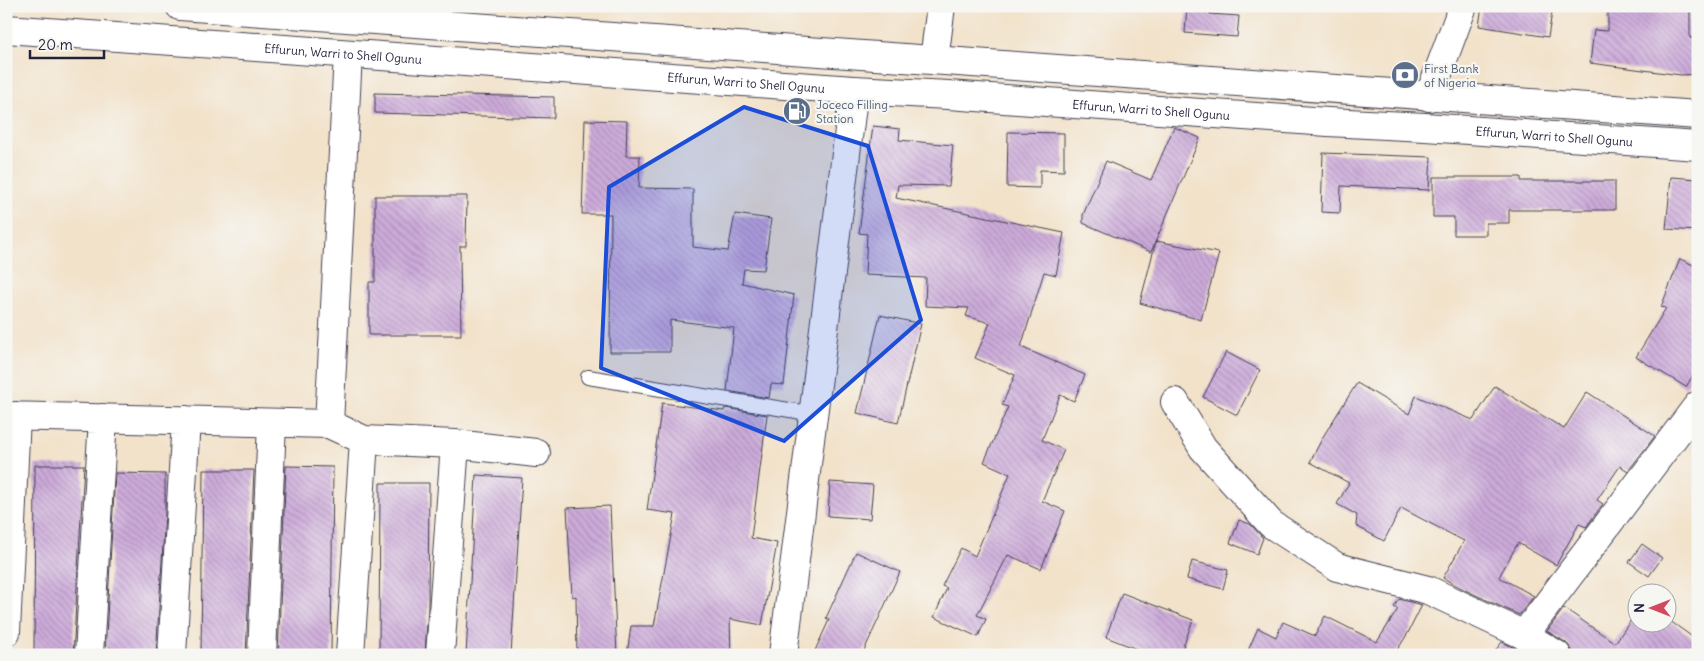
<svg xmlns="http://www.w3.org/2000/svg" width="1704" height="661" viewBox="0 0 1704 661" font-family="Delius,sans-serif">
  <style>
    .building { fill: url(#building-back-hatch) }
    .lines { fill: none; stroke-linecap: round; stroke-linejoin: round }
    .service-casing { stroke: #413f50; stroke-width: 16 }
    .minor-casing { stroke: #413f50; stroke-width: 30 }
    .tertiary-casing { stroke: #413f50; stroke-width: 30 }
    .service { stroke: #fff; stroke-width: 14 }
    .minor { stroke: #fff; stroke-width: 28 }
    .tertiary { stroke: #fff; stroke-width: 28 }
    .marked { fill: #1d4ed8; fill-opacity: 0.2; stroke: #1d4ed8; stroke-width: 4; stroke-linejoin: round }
    .labels { text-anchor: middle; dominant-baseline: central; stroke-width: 4.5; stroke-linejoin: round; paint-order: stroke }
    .street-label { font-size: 12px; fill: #22223b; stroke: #f6f6f2 }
    .service-label { font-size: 12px; fill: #4e5e75; stroke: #f6f6f2; text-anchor: start }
  </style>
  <defs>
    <pattern id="building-back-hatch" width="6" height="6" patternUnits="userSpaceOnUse" patternTransform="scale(1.25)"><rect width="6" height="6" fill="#cdabda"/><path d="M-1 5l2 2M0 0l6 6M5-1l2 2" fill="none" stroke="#a68bb2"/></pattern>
  </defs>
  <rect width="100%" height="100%" fill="#f6f6f2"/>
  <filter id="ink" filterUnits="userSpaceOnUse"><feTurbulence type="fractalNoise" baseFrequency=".02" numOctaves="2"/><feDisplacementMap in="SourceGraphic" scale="10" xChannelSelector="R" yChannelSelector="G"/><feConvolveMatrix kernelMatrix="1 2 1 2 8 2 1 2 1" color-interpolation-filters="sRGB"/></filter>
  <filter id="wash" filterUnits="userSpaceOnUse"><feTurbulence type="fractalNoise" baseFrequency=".0096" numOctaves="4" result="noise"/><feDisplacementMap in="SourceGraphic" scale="20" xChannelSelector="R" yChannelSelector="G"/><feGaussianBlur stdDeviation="1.12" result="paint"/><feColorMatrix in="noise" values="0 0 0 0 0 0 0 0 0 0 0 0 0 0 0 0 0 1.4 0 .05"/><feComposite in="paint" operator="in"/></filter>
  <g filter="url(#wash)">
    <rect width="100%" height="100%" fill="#f2e2ca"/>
    <g id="blocks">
      <path class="building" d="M1187,6H1211L1210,14L1239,16L1237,37L1185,33Z
        M1482,6H1553L1548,37L1479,26Z
        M1608,6H1690V38H1698V74L1681,75L1590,63L1594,30L1608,31Z
        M375,93L554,97V118L375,113Z
        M585,120L627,121L626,156H640L639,188L693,189V247L728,251L735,214L771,219L764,270L744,269L742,283L794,295L784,385L771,384L769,398L727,391L734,328L670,320V352H610L611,214H582Z
        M873,126L900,129L899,140L953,145L949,186L898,185L896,198L1064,233L1056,275L1044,272L1021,347L1085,375L1074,401L1060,395L1042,440L1064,450L1042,501L1065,511L1041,569L1008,555L977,615L986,619L978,637L934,617L947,588L942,586L961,548L975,556L1010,474L984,462L1008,407L1002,405L1015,375L975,358L990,323L966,316L969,308L925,306L926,278L865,275L867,234L859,233Z
        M1174,127L1200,138L1151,252L1083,223V215L1106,161L1151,180Z
        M1008,132L1064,133V171L1040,170V188L1007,187Z
        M1323,153L1431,157L1429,190L1341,186L1340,213L1321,212Z
        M1433,177H1521V181H1615V210H1509V223H1486V235H1454V217H1433Z
        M1671,177L1698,179V231L1666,229Z
        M375,196H467L466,246H460L461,335H369V282H375Z
        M1156,241L1219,253L1201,320L1140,303Z
        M1680,259L1698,267V367L1686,387L1636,357L1666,308L1661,307Z
        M880,315L921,324L898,423L857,413Z
        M1226,352L1260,370L1237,415L1203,397Z
        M1357,383L1409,414L1416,396L1473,420L1495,386L1564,429L1587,392L1655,436L1628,471L1620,466L1597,500L1603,504L1586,527L1579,524L1556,565L1518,543L1499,577L1534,596L1519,615L1465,590L1443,578L1464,541L1401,508L1384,541L1356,526L1357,515L1337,504L1349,483L1310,462L1324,435Z
        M662,403L724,411L725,408L767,415L751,538L777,543L762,625L730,619L731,655H627L631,626H654L675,514L647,510Z
        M35,465H84L73,655H34Z
        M286,466L333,467L331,655H278Z
        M203,470H254L246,655H201Z
        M115,473L165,474V514L156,655H105Z
        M476,475L522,478L511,655H466Z
        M830,482L873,485L870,519L828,516Z
        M380,483H429L428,607L425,655H379Z
        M610,506L617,655H577L576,596L572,597L567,508Z
        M1239,520L1250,524L1263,538L1257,554L1230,543Z
        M1642,544L1662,558L1649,576L1629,562Z
        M856,552L900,572L862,655H813L829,620L826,618Z
        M1192,561L1228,570L1223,589L1187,579Z
        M1122,593L1193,620L1180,655H1152L1106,637Z
        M1399,599L1422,605L1408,633L1396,652L1403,655H1246L1258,628L1276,637L1283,622L1315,636L1325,616L1377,642L1398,609L1394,607Z
        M1564,608L1615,643L1636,613V624H1666V618L1698,641V644L1690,655H1573L1571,648L1565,642L1547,631Z
        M1502,642L1517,649L1526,655H1492Z"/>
    </g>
  </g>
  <g filter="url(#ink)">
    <use href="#blocks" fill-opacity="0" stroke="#413f50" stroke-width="1"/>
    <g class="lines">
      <defs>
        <path id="service" d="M588,377L814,414"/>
        <path id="minor" d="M934,60L941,6
          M1429,97L1463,6
          M1175,402L1203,448L1271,524L1337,567L1428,590L1524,635L1557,655
          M6,416L329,424L364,440L455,444L536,453
          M329,424L348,54
          M6,632L16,416
          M1524,635L1698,405
          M89,655L103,418
          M172,655L186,420
          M262,655L272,423
          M350,655L364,440
          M440,655L455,444
          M783,655L854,90"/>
        <g id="tertiary">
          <path d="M180,6L1698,115"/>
          <path id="s1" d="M6,29L854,90L948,95L1328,122L1425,127L1698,146"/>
        </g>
      </defs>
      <use href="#service" class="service-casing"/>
      <use href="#minor" class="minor-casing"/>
      <use href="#tertiary" class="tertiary-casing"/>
      <use href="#service" class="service"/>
      <use href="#minor" class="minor"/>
      <use href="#tertiary" class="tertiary"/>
    </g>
  </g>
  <path class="marked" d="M744,107L868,146L921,320L784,441L601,368L609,187Z"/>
  <defs>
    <symbol id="bank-disc" viewBox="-11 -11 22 22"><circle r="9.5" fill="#5c6f8a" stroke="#f6f6f2"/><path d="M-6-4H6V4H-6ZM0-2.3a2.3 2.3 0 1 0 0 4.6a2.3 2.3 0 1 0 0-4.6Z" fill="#fff"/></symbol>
    <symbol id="fuel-disc" viewBox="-11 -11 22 22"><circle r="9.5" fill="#5c6f8a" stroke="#f6f6f2"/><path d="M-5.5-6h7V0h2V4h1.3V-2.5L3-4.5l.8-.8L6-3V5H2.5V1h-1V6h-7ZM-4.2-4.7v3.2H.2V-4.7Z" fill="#fff"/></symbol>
  </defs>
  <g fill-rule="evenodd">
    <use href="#bank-disc" x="1389" y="59" width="32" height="32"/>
    <use href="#fuel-disc" x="781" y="95" width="32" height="32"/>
  </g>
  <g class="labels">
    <g class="street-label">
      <text stroke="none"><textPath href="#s1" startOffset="338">Effurun, Warri to Shell Ogunu</textPath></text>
      <text stroke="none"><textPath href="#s1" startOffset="742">Effurun, Warri to Shell Ogunu</textPath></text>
      <text stroke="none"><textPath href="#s1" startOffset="1148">Effurun, Warri to Shell Ogunu</textPath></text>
      <text stroke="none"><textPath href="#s1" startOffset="1552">Effurun, Warri to Shell Ogunu</textPath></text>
    </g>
    <g class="service-label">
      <text x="1424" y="68">First Bank<tspan x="1424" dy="14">of Nigeria</tspan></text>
      <text x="816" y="104">Joceco Filling<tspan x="816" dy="14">Station</tspan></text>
    </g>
  </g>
  <rect width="1704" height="661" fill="none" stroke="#f6f6f2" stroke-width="25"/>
  <g transform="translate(1652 608) rotate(270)"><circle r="24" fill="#f6f6f2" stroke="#a1a1a9"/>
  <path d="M0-4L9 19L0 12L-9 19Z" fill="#d1495b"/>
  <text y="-8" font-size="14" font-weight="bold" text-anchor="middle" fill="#22223b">N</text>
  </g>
  <path d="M30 50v8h74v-8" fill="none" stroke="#22223b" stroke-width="2.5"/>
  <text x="38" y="50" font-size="15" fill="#22223b" stroke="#f6f6f2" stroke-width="4" paint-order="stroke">20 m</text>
</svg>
